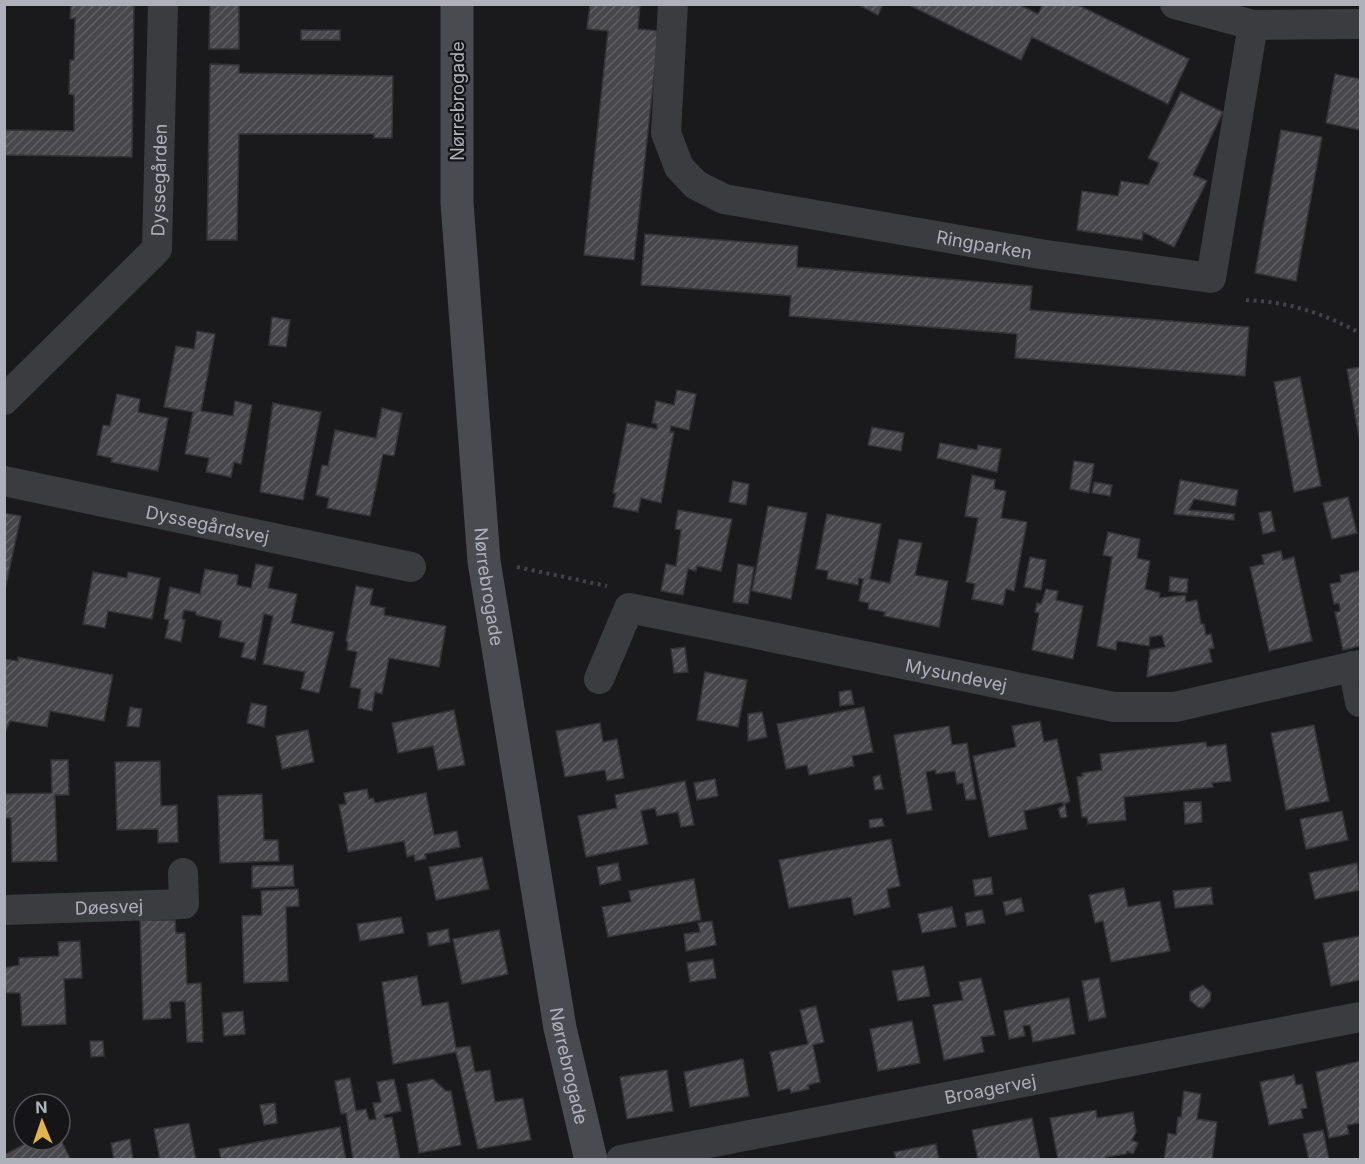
<svg xmlns="http://www.w3.org/2000/svg" width="1365" height="1164" viewBox="0 0 1365 1164" font-family="Inter,sans-serif">
  <style>
    .building { fill: url(#building-hatch); stroke: #343437; stroke-width: 1.5 }
    .lines { fill: none; stroke-linecap: round; stroke-linejoin: round }
    .path { stroke: #414347; stroke-width: 4; stroke-dasharray: 3 4.5; stroke-linecap: butt }
    .street { stroke: #3b3c40; stroke-width: 30 }
    .secondary { stroke: #494b50; stroke-width: 33 }
    .labels { text-anchor: middle; dominant-baseline: central; stroke-width: 4.5; stroke-linejoin: round; paint-order: stroke }
    .street-label { font-size: 18px; fill: #aeb1ba; stroke: #151517 }
  </style>
  <defs>
    <pattern id="building-hatch" width="6" height="6" patternUnits="userSpaceOnUse" patternTransform="scale(1.5)"><rect width="6" height="6" fill="#47474c"/><path d="M-1 1l2-2M0 6l6-6M5 7l2-2" fill="none" stroke="#5f5f64"/></pattern>
  </defs>
  <rect width="100%" height="100%" fill="#1a1a1c"/>
  <path class="building" d="M71,4H134L132,157L4,155V130L74,131V95L69,94L70,60H74L75,18L70,19Z
    M210,4H239V49H209Z
    M590,4H640L638,29L659,31L634,260L584,255L608,31L587,29Z
    M857,4H883L878,15Z
    M907,4H1018L1038,14L1043,4H1076L1189,59L1168,104L1032,37L1021,60Z
    M301,30H340V40H301Z
    M210,64L239,65V73L393,76L392,138H374V134H239L237,240H207Z
    M1335,74L1360,79V130L1326,123Z
    M1181,92L1223,112L1193,175L1207,181L1174,247L1143,232L1142,240L1077,230L1082,191L1118,196L1121,181L1148,185L1159,163L1148,158Z
    M1281,130L1322,137L1296,281L1255,273Z
    M645,234L798,246L797,267L1032,286L1030,310L1249,327L1245,376L1015,358L1017,334L789,316L791,296L641,285Z
    M272,317L290,320L286,347L269,345Z
    M197,331L215,334L201,411L233,416L235,401L252,405L241,464L234,462L231,477L206,472L209,458L185,454L193,412L164,407L176,346L194,349Z
    M1360,367V443L1347,369Z
    M1300,377L1321,486L1294,492L1274,382Z
    M677,390L696,394L689,430L671,426L670,432H674L661,503L641,498L638,512L613,507L616,493H613L627,423L657,429V424L652,423L656,401L674,405Z
    M117,394L140,399L138,412L168,418L158,471L111,462L112,458L97,455L103,425L110,426Z
    M273,403L321,412L303,500L260,492Z
    M382,408L402,413L394,456L383,454L370,516L327,508L329,498L316,495L322,465L328,466L335,430L376,438Z
    M872,427L904,433L901,451L868,445Z
    M940,443L977,450L978,445L1001,449L997,472L937,458Z
    M1074,461L1094,464L1089,493L1070,489Z
    M972,475L995,480L994,489L1006,491L1001,518L1027,522L1014,591L1006,589L1003,605L972,599L975,584L966,582L978,518L965,516Z
    M1180,480L1238,490L1235,506L1194,499L1189,510L1234,514V520L1174,514Z
    M733,481L749,484L746,505L729,502Z
    M1094,482L1112,485L1110,496L1092,493Z
    M1348,497L1357,533L1332,539L1323,503Z
    M768,506L807,513L791,599L752,591Z
    M678,510L732,519L721,571L697,566L696,571L688,569L683,595L661,591L666,564L676,566L681,530L675,529Z
    M1271,511L1275,531L1263,534L1259,513Z
    M4,513L21,516L4,594Z
    M827,514L881,524L870,579L890,583L899,539L922,543L915,575L948,581L939,627L884,616L885,612L868,609L869,603L859,601L863,579L859,578L858,585L827,579L828,571L816,569Z
    M1108,532L1140,539L1137,558L1150,561L1145,589L1160,593L1159,598L1185,595L1186,602L1197,600L1201,624H1204L1206,635L1211,634L1214,648L1209,649L1212,662L1147,677L1150,650L1165,647L1162,635L1150,637L1149,646L1117,641L1116,650L1097,646L1112,557L1103,555Z
    M1281,551L1283,560L1294,557L1312,641L1269,651L1250,567L1264,564L1262,555Z
    M1030,557L1046,560L1041,590L1024,587Z
    M256,564L273,567L268,588L297,594L291,623L334,632L319,693L301,689L305,672L263,664L273,616L264,614L255,660L241,657L245,643L219,637L222,621L196,615V612L184,610L182,619L185,620L181,642L165,638L169,620L164,619L170,587L200,594L205,569L238,575L237,585L251,588Z
    M738,564L754,567L748,604L733,602Z
    M1360,571V646L1343,650L1335,612L1340,611L1339,603L1334,604L1330,584L1341,582L1340,575Z
    M93,572L127,578L128,572L160,578L152,619L108,611L105,628L83,624Z
    M1170,577L1188,579L1187,593L1169,591Z
    M356,586L373,589L370,605L385,608L384,615L446,626L439,667L389,658L382,694L375,692L372,711L358,708L361,689L350,687L357,652L347,650L348,642L346,641Z
    M1046,589L1058,591L1056,600L1083,606L1073,659L1032,650L1039,613L1035,612L1037,603L1041,604Z
    M685,647L688,672L674,673L671,649Z
    M18,657L113,675L104,721L50,711L47,727L10,721L4,735V659L18,661Z
    M705,672L747,680L738,727L697,720Z
    M851,690L854,704L840,706L839,692Z
    M251,703L267,706L264,727L247,723Z
    M130,707L142,709L139,727L127,726Z
    M864,707L873,752L852,756L854,766L809,775L807,765L786,769L777,724Z
    M454,710L465,765L438,770L433,746L398,753L392,723Z
    M762,712L767,737L748,741V714Z
    M1040,721L1044,742L1057,739L1070,801L1065,804L1067,817L1061,818L1058,809L1063,806V802L1024,811L1027,829L989,837L973,756L1016,747L1012,726Z
    M600,723L603,742L617,739L624,778L607,781L605,770L565,777L556,731Z
    M1314,725L1329,801L1286,810L1271,733Z
    M949,726L952,745L967,743L976,799L966,800L963,783L957,784L955,771L936,774L935,770L926,772L932,810L907,814L894,735Z
    M308,730L314,762L282,769L276,736Z
    M1206,742L1207,747L1226,744L1231,781L1212,783L1213,787L1124,797L1126,820L1088,824L1087,817H1082L1077,777L1083,776L1082,773L1102,770L1100,754Z
    M51,760H68L69,795H55L57,861L12,862L11,818H4V794L52,793Z
    M160,761L161,806L177,805L178,842L158,843V829L117,830L115,762Z
    M880,775L883,789L875,790L873,777Z
    M715,779L718,796L697,800L694,783Z
    M685,781L694,825L681,827L678,812L657,816L655,808L641,811L648,844L586,857L578,816L617,808L615,795Z
    M367,789L369,799L373,798L375,803L426,793L434,835L457,831L460,847L425,854L426,859L415,861L414,855L407,857L404,841L348,852L339,805L346,804L344,793Z
    M262,794L264,840H278L279,861L220,863L218,796Z
    M1184,802H1201L1202,822L1185,824Z
    M1342,811L1348,840L1306,849L1300,819Z
    M882,818L884,826L870,828L869,820Z
    M891,839L900,886L887,889L890,907L854,915L851,897L789,908L779,860Z
    M482,857L489,889L436,900L429,867Z
    M618,863L621,880L600,885L597,867Z
    M1357,863L1360,890L1315,899L1309,873Z
    M293,865L294,886L252,888V866Z
    M991,877L993,894L975,896L973,880Z
    M694,879L701,920L608,937L602,907L631,902L629,891Z
    M1211,887L1213,904L1175,908L1173,891Z
    M1124,888L1128,907L1160,901L1170,951L1111,962L1103,921L1095,923L1089,895Z
    M298,889L299,906L286,907L288,981L244,983L242,916L262,915L261,891Z
    M1021,898L1024,911L1006,915L1003,902Z
    M952,907L956,927L922,933L918,914Z
    M982,910L985,923L967,926L965,913Z
    M401,917L404,933L360,941L357,924Z
    M140,920H175L176,933H185L187,984L201,983L203,1042H187L185,1001L170,1002L171,1018L143,1020Z
    M712,921L716,945L686,951L684,934L700,932L698,923Z
    M448,929L450,942L429,946L427,933Z
    M499,930L508,974L462,984L453,939Z
    M1360,936V980L1331,986L1323,943Z
    M80,941L82,978L64,979L66,1024L22,1026L20,993H7L5,989L4,968L19,965V958L59,956L58,942Z
    M713,959L716,978L690,982L687,963Z
    M924,966L930,996L898,1001L892,971Z
    M417,976L422,1006L448,1002L456,1048L470,1046L475,1072L490,1070L495,1102L523,1098L531,1140L478,1149L456,1052L393,1064L382,982Z
    M981,978L995,1035L981,1037L984,1052L944,1060L933,1005L963,1000L959,982Z
    M1099,978L1106,1017L1089,1021L1082,981Z
    M1203,985L1211,993L1210,1001L1203,1008L1198,1007L1190,1000V992Z
    M1069,998L1075,1034L1033,1042L1030,1025L1023,1026L1025,1036L1009,1039L1004,1011Z
    M816,1006L824,1042L813,1045L820,1082L808,1085L809,1089L791,1093L790,1088L778,1091L770,1052L808,1044L800,1010Z
    M243,1011L245,1034L224,1036L222,1013Z
    M912,1021L920,1063L878,1071L870,1029Z
    M90,1041H103L104,1056L91,1057Z
    M743,1059L749,1096L690,1107L684,1072Z
    M1360,1061V1123L1347,1125L1349,1134L1329,1138L1316,1072Z
    M667,1070L673,1111L627,1119L620,1077Z
    M1294,1075L1296,1085L1302,1084L1307,1108L1301,1109L1303,1118L1269,1125L1260,1082Z
    M350,1078L356,1111L366,1109L369,1120L376,1119L373,1103L381,1102L377,1082L394,1079L401,1111L384,1115L385,1118L392,1117L400,1160H353L346,1113L341,1114L335,1081Z
    M433,1079L446,1091H451L461,1145L419,1153L407,1084Z
    M1184,1091L1201,1094L1197,1119L1217,1122L1212,1160H1164L1168,1133L1176,1135L1178,1117H1181Z
    M275,1103L277,1123L264,1125L260,1105Z
    M1096,1110L1097,1118L1133,1112L1136,1132L1132,1140L1138,1143L1133,1154L1127,1151L1126,1154L1106,1157V1160H1058L1050,1118Z
    M1032,1118L1040,1160H978L972,1130Z
    M189,1123L196,1160H160L154,1129Z
    M340,1127L346,1160H221L219,1149Z
    M1323,1130L1329,1160H1309L1303,1134Z
    M60,1131L64,1139L61,1140L71,1160H4V1155L32,1140H60Z
    M130,1139L133,1160H114L111,1143Z
    M936,1144L939,1160H896L894,1152Z"/>
  <g class="lines">
    <path class="path" d="M1246,300C1290,302 1322,313 1360,333
      M517,567L607,586"/>
    <g class="street">
      <path id="s1" d="M673,4L666,133L679,167L696,185L724,199L1040,254L1211,278L1253,25"/>
      <path d="M1175,4L1253,25L1360,24"/>
      <path id="s2" d="M4,400L157,249L163,4"/>
      <path id="s3" d="M4,481L411,567"/>
      <path d="M1353,666L1360,702"/>
      <path id="s4" d="M599,679L629,608L1114,707H1175L1360,665"/>
      <path id="s5" d="M4,910L184,904L183,873"/>
      <path id="s6" d="M621,1160L1360,1017"/>
    </g>
    <path class="secondary" id="s7" d="M457,4V203L484,561L560,1028L591,1160"/>
  </g>
  <g class="labels">
    <g class="street-label">
      <text transform="translate(457 101) rotate(-90)">Nørrebrogade</text>
      <text stroke="none"><textPath href="#s2" startOffset="284">Dyssegården</textPath></text>
      <text stroke="none"><textPath href="#s1" startOffset="486">Ringparken</textPath></text>
      <text stroke="none"><textPath href="#s3" startOffset="208">Dyssegårdsvej</textPath></text>
      <text stroke="none"><textPath href="#s7" startOffset="584">Nørrebrogade</textPath></text>
      <text stroke="none"><textPath href="#s4" startOffset="411">Mysundevej</textPath></text>
      <text stroke="none"><textPath href="#s5" startOffset="105">Døesvej</textPath></text>
      <text stroke="none"><textPath href="#s7" startOffset="1070">Nørrebrogade</textPath></text>
      <text stroke="none"><textPath href="#s6" startOffset="376">Broagervej</textPath></text>
    </g>
  </g>
  <rect width="1365" height="1164" fill="none" stroke="#aeb1ba" stroke-width="12"/>
  <g transform="translate(42 1122) rotate(358)"><circle r="28" fill="#151517" stroke="#525358" stroke-width="1.5"/>
  <path d="M0-4.5L10 22L0 15L-10 22Z" fill="#e1b44d"/>
  <text y="-9" font-size="16" font-weight="bold" text-anchor="middle" fill="#aeb1ba">N</text>
  </g>
</svg>
